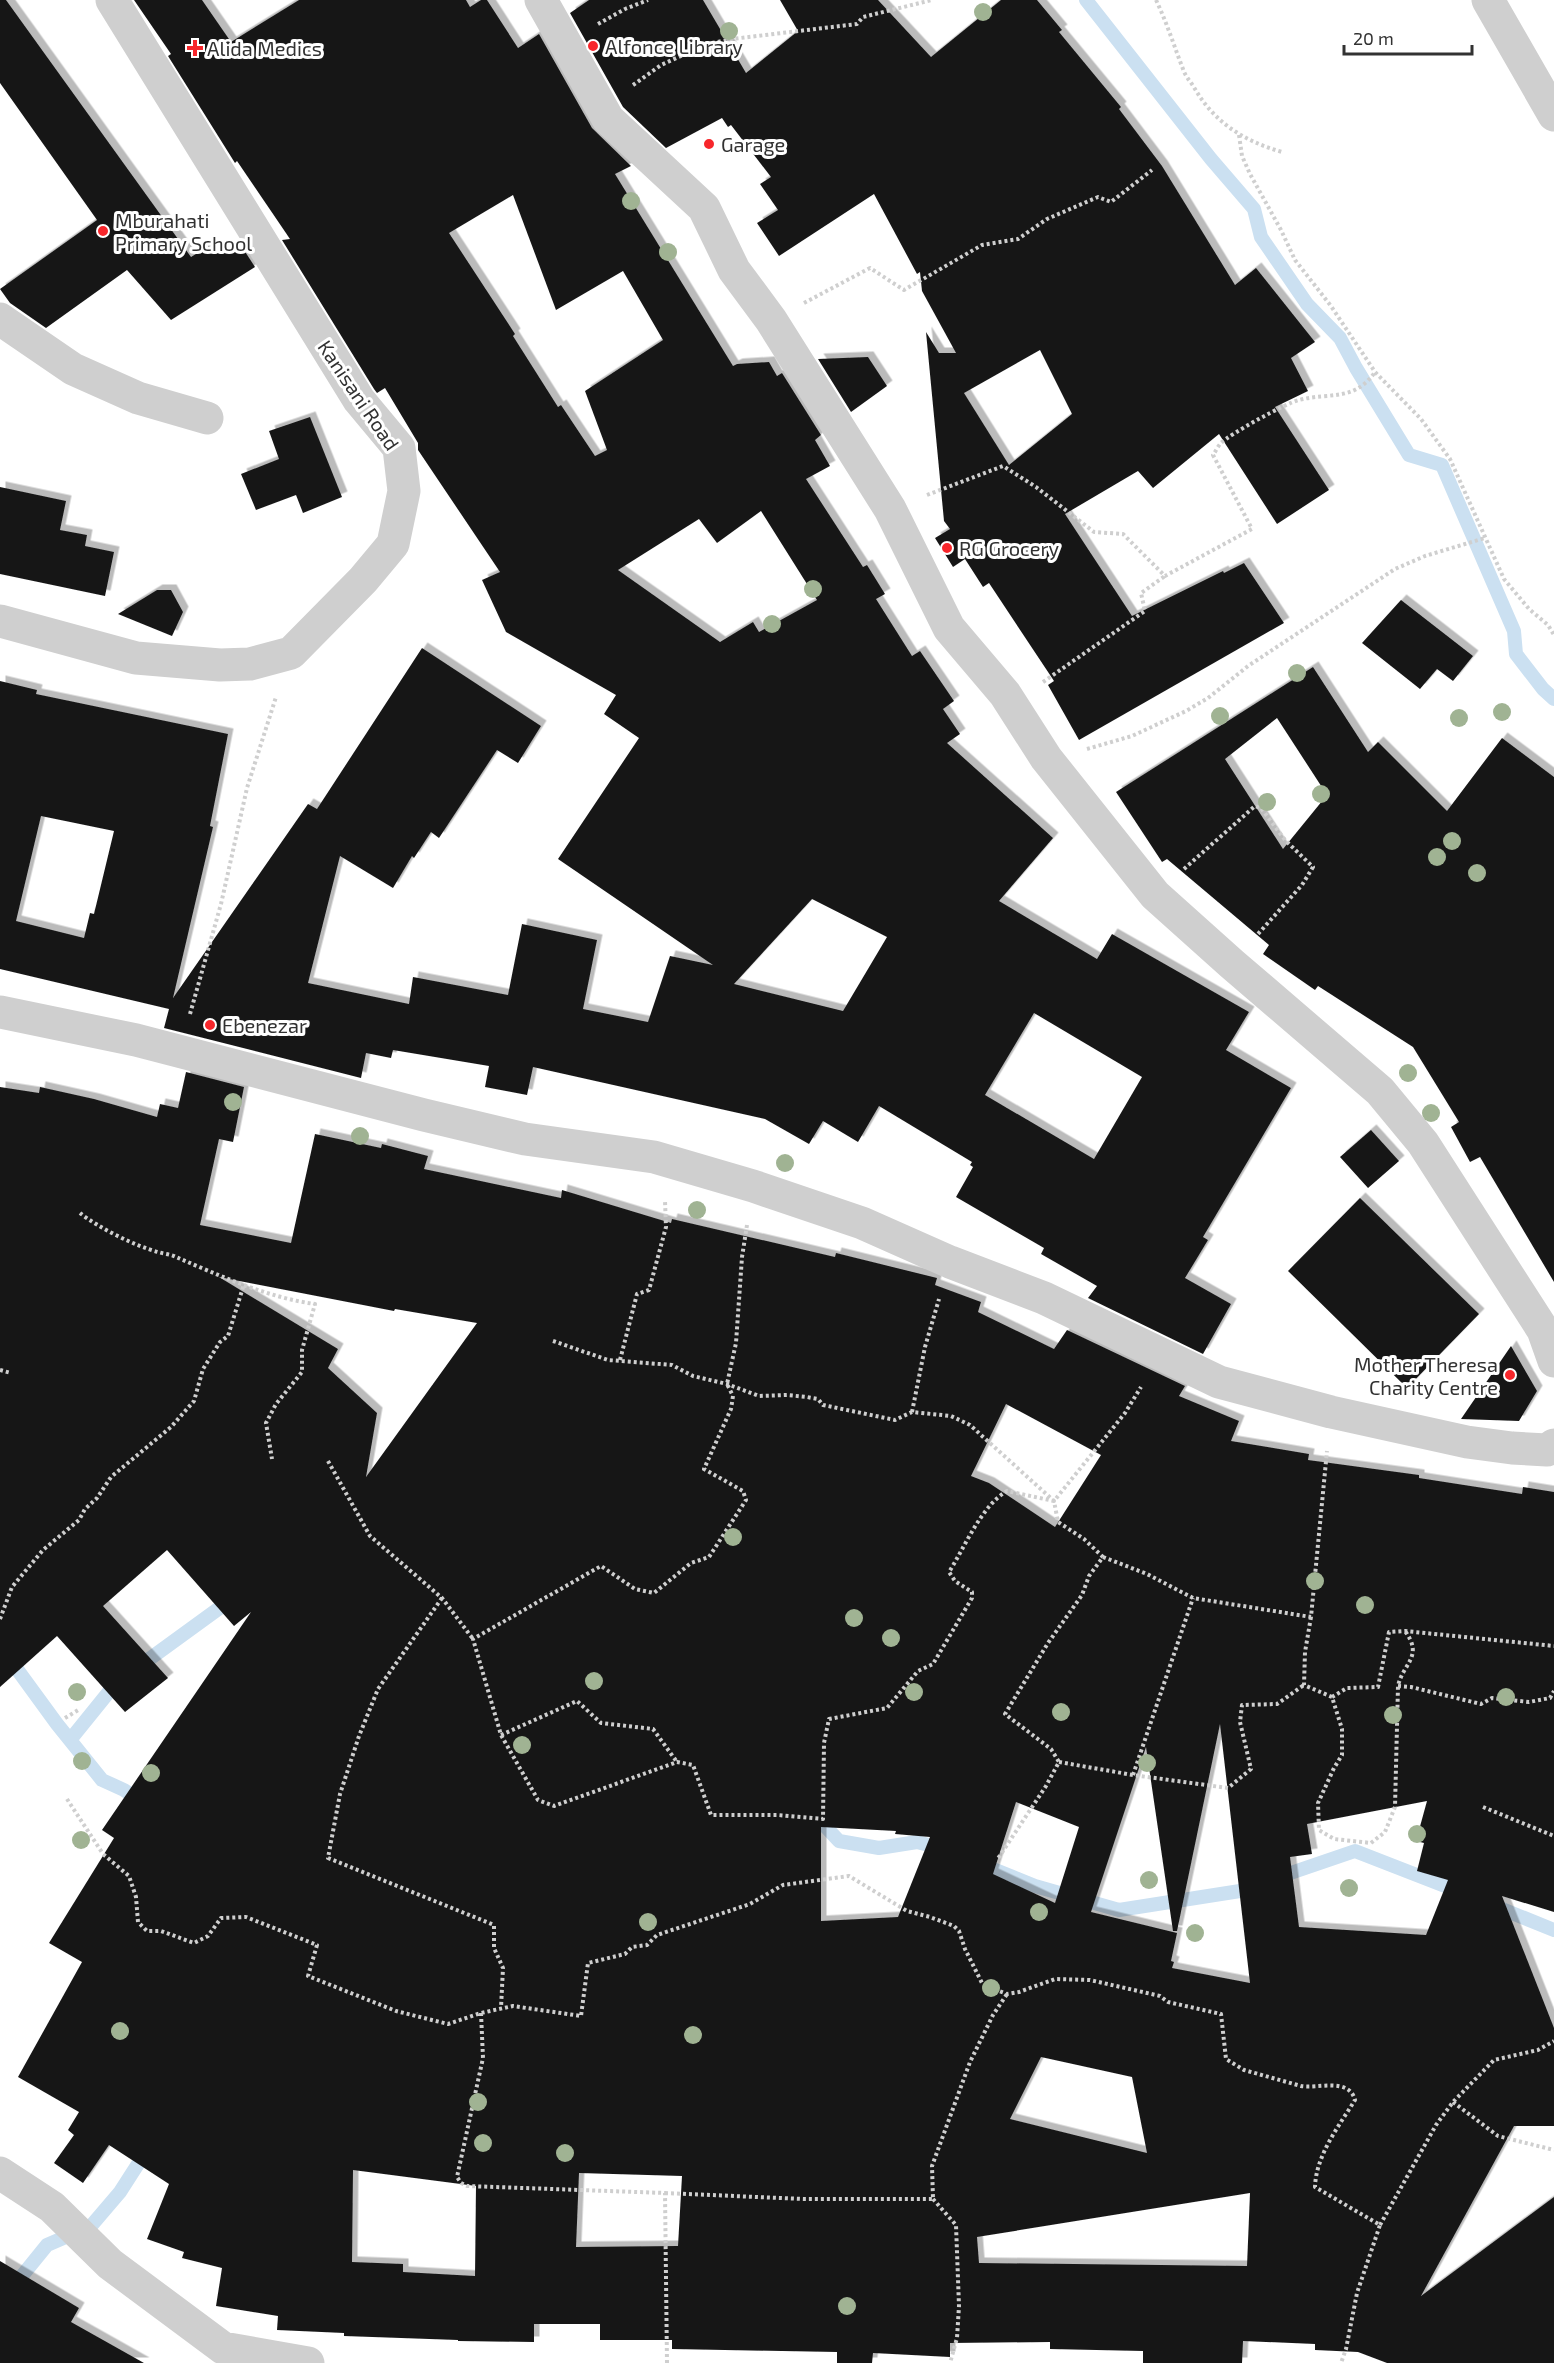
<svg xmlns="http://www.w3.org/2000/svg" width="1554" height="2363" viewBox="0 0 1554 2363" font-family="'Exo 2',sans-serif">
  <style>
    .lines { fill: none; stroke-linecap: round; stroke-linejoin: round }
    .stream { stroke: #cbe0f1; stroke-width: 14 }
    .building { fill: #191919; fill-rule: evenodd; filter: url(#shadow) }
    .path { stroke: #cfcfcf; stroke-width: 4; stroke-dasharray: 3 3; stroke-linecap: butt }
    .minor { stroke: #cfcfcf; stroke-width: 33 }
    .tree { fill: #a0b393 }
    .poi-dot { fill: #f7262b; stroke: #fff; stroke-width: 2 }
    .labels { text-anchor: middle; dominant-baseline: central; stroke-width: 6; stroke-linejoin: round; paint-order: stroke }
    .poi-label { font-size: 20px; fill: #323232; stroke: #fff; text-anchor: start }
    .street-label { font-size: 20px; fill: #323232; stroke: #fff }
  </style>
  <defs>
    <filter id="shadow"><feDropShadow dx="5.5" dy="-5.5" stdDeviation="0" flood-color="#0004"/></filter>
  </defs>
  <rect width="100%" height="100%" fill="#fff"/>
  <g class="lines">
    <path class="stream" d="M1086,0L1211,159L1254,209L1261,237L1307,304L1340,338L1356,368L1409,455L1442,465L1514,631L1516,654L1543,689L1554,699
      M0,1646L57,1724L102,1780L124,1790L143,1803
      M137,1668L225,1604L226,1594
      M70,1740L108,1693L120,1683
      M810,1825H824L839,1841L879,1848L917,1842L944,1849
      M978,1863L1035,1886L1119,1910L1240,1891L1255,1886
      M1276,1878L1355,1851L1463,1893
      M1492,1905L1554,1930
      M0,2303L47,2245L91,2226L120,2192L147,2150"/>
  </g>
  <path class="building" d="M0,0H6L191,257L209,246L213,252L242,247L255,267L171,320L127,270L46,328L10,303L0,289L97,220L0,83Z
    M134,0H202L231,42L299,0H466L470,7L481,0H487L518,48L539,34L592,128L631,166L615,174L733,366L737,364L769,362L777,376L782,373L821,435L815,440L830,466L806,479L863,567L867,565L885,594L876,599L912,656L920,651L954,701L943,709L960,734L947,743L1053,838L999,901L1097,959L1112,934L1249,1012L1226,1050L1291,1088L1203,1237L1208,1240L1185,1278L1231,1304L1203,1354L1088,1298L1097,1286L1041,1254L1044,1248L956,1197L973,1167L970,1165L972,1162L879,1106L858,1142L823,1121L809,1144L765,1119L533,1067L527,1095L485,1087L489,1066L393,1050L391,1058L366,1053L361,1078L164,1028L169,1009L0,969V681L37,690L36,694L228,734L210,826L213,827L173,998L308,804L317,809L422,648L541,726L518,763L497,750L439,838L431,832L414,858L412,856L393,888L340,856L308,983L409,1004L413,977L508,995L522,924L597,940L583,1009L648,1022L670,956L713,965L558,859L639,738L604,714L616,695L506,632L482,580L500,572L418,450V443L385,388L377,393L374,389L282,240L290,239L237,161L235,163L168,56L171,54ZM513,195L556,310L623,271L663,340L585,391L607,450L595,456L561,405L558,407L513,336L515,334L449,233ZM761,511L817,600L759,632L753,622L720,642L618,570L699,519L717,543ZM41,816L114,831L94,914L90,913L84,938L16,921ZM812,899L887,937L843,1011L734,984ZM1034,1013L1142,1077L1094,1159L985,1095Z
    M589,0H703L746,73L798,31L780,0H878L931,57L1001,0H1037L1062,30L1059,32L1121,107L1119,109L1162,166L1235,285L1256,268L1315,342L1291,358L1308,391L1275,407L1329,490L1277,524L1219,434L1153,488L1138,471L1065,514L1132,616L1223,571L1224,573L1244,563L1284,623L1079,740L1048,685L1054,681L989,583L983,587L965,559L953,567L935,538L950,529L944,521L926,332L939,353H956L922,291L920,272L917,274L874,194L779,256L757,223L778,210L760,184L771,177L731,125L728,127L722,118L666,148L623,107L570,13ZM1040,350L1072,414L1009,465L964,393Z
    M868,357L887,386L851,412L818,359Z
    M310,417L342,497L303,513L296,495L256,510L241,474L279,459L269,431Z
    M0,487L66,501L60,530L87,535L85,546L114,552L105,596L0,574Z
    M157,590H171L183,612L172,636L118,614Z
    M1401,600L1473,656L1453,681L1437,669L1420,689L1362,643Z
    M1313,667L1368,752L1378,742L1447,811L1502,738L1554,777V1282L1480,1157L1470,1162L1451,1127L1459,1122L1413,1047L1318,986L1315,990L1263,954L1269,945L1167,859L1162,862L1116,792ZM1277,718L1327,795L1283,849L1225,759Z
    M186,1072L244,1087L233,1142L219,1139L200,1225L291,1243L315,1134L381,1148L382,1144L428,1156L424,1169L561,1198L562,1190L671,1223L672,1219L835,1257L836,1253L937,1278L935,1285L981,1302L978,1312L1054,1349L1067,1330L1185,1386L1179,1396L1239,1421L1231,1441L1309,1454L1308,1460L1419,1475V1478L1522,1494L1523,1487L1554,1492V1912L1502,1896L1554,2028V2126H1514L1421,2296L1554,2197V2363H1387L1358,2352L1315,2350V2344L1243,2341L1242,2363H1143V2351L1050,2349V2342L950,2343V2357L873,2353L872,2363H837V2352L672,2349V2340H600V2324H534V2342L458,2341V2340L344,2336V2333L277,2330L278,2316L216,2306L222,2268L182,2258L184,2252L147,2239L169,2184L109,2145L83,2183L54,2163L74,2135L68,2130L79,2112L18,2077L82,1962L49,1943L114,1838L102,1830L251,1612L234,1626L167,1550L103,1606L168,1678L125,1712L57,1636L0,1687V1087L39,1093L40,1087L94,1099L157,1117L160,1104L178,1108ZM219,1277L394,1311L395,1309L477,1323L366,1477L377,1413L328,1368L338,1349ZM1006,1404L1101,1455L1055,1527L989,1483L971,1476ZM1220,1724L1250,1983L1172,1968L1174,1962L1171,1961L1177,1933L1091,1912L1146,1747L1173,1931H1177ZM1427,1801L1416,1841L1424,1843L1417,1871L1448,1880L1426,1935L1299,1927L1290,1857L1312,1854L1307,1824ZM1016,1802L1079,1827L1055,1903L993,1874ZM821,1827L896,1831L895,1834L930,1837L898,1917L821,1921ZM1041,2057L1132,2077L1147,2153L1010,2119ZM353,2170L476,2186L475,2276L403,2272V2264L352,2262ZM579,2173L682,2176L678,2246L576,2247ZM1250,2193L1247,2266L979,2263L977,2237Z
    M1371,1130L1399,1161L1368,1188L1340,1157Z
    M1360,1198L1479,1314L1407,1388L1288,1271Z
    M1511,1346L1537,1391L1519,1421L1461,1419Z
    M0,2261L79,2308L71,2322L144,2363H0Z"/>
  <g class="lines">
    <path class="path" d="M1156,0C1167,23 1174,46 1183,69C1185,76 1191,82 1195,89C1215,123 1244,141 1282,152
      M598,24L625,9L648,0
      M633,85L661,65L707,44L732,39L857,24L863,17L932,0
      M1239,135L1242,156L1250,174L1281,230L1295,260L1331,306L1375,372L1421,419L1450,459L1504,579L1529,609L1548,625L1554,635
      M804,303L870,268L904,290L982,245L1018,239L1047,219L1098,197L1111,202L1152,170
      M927,495L1003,466L1036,487L1094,532L1123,534L1165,576L1252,529L1213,455C1216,451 1218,446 1221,443C1230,434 1286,403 1299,400C1330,392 1354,402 1375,372
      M1043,682L1145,611L1141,593L1165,576
      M1087,749L1132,736L1186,711L1208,698L1248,666L1395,569L1425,556L1485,538
      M1184,869L1255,806L1261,808L1285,840L1313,867L1302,885L1258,934
      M190,1014L221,904L247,788L276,697
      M80,1213C99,1228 135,1246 158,1252C164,1254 170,1254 176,1257C218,1275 269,1298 315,1304L302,1350V1372L276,1404L266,1423L272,1459
      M747,1225L742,1257L736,1343L727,1384L733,1396L731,1409L704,1469L743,1491L746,1500L709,1557L691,1563L654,1593L635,1589L601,1566L473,1639L501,1735L538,1800L554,1806L677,1762L693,1765L711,1815H778L823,1819L824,1743L829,1719L887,1708L918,1671L933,1664L972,1598V1592L955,1581L949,1572C965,1547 981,1506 1007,1491L1054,1501L1125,1413L1141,1387
      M553,1341L608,1360L672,1365L693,1376L727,1384L759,1396L787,1395L807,1397L818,1399L823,1405L895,1420L912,1412L951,1416L970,1425L1054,1501L1058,1522L1084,1539L1103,1557L1089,1576L1082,1595L1048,1643L1005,1714L1051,1749L1059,1762L1046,1786L997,1860
      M620,1360L637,1294L649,1290L666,1227L665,1201
      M0,1370L11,1373
      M912,1412L925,1347L939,1299
      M328,1461L370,1536L442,1598L473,1639
      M1103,1557L1147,1574L1193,1598L1311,1617L1327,1451
      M442,1598L378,1689L359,1736L340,1794L328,1858L494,1925V1948L503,1968L501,2008
      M1311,1617L1305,1652L1304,1685L1332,1697L1342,1729V1755L1334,1768L1318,1803L1319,1830L1334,1839L1371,1843L1385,1832L1395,1807L1398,1686C1403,1663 1424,1657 1405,1631
      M0,1619L12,1587L43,1550L79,1520L85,1509L97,1498L111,1477L171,1427L194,1401L203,1369L220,1342L228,1336L244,1284
      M1398,1686L1411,1687L1481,1704L1492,1698L1529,1702L1550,1698L1554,1691
      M1332,1697L1347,1688L1378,1687L1389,1632L1405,1631L1554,1646
      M65,1718L80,1709
      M501,1735L577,1701L601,1723L653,1729L677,1762
      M1059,1762L1133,1775L1228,1788L1251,1769L1240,1722L1242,1705L1277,1704L1304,1685
      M1133,1775L1193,1598
      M67,1799L103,1854L129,1876L136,1897L138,1922L147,1931H161L194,1943L208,1936L221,1918L246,1917L317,1945L308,1976L396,2011L448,2024L481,2013L513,2006L581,2016L588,1963L625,1954L632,1947L647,1945L657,1935L750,1904L783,1885L849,1876L907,1911L930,1917L954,1926L959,1931L965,1949L983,1985L1007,1994L1019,1992L1055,1979L1090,1980L1160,1996L1168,2002L1221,2014L1226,2059L1244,2070L1301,2086C1317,2089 1349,2077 1355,2100C1339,2126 1316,2155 1315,2187L1380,2225L1357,2293L1346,2349L1341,2363
      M1483,1807L1554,1836
      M481,2013L483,2058L457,2177L461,2183L467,2186L665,2193L667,2363
      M1453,2102L1498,2136L1554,2150
      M665,2193L803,2199H933L932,2166L970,2062L993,2015L1007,1994
      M933,2199L956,2225L959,2306L957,2338L950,2363
      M1380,2225L1436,2125L1453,2102L1494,2060L1538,2050L1554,2041"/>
    <path class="minor" d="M541,0L608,119L704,208L734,270L771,320L890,509L949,628L1005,694L1046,758L1155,895L1232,964L1380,1091L1423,1143L1543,1330L1554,1361
      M1488,0L1554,115
      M0,319L73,369L138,398L207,418
      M0,621L136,658L220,665L250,664L291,653L363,580L393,544L404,491L399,448L359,400L112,0
      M0,1012L136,1040L424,1115L525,1139L654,1157L753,1186L862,1223L950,1262L1044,1298L1219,1382L1331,1412L1467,1442L1512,1448L1547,1450L1554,1445
      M0,2173L52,2207L110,2264L223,2348L308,2363"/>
  </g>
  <g class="tree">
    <circle cx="983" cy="12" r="9"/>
    <circle cx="729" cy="31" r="9"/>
    <circle cx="631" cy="201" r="9"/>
    <circle cx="668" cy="252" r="9"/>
    <circle cx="813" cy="589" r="9"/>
    <circle cx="772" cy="624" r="9"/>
    <circle cx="1297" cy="673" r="9"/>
    <circle cx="1502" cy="712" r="9"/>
    <circle cx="1220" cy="716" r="9"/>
    <circle cx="1459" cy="718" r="9"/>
    <circle cx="1321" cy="794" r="9"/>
    <circle cx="1267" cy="802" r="9"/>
    <circle cx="1452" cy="841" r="9"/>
    <circle cx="1437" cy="857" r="9"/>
    <circle cx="1477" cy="873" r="9"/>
    <circle cx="1408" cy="1073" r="9"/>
    <circle cx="233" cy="1102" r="9"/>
    <circle cx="1431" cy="1113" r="9"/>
    <circle cx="360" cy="1136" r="9"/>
    <circle cx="785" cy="1163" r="9"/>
    <circle cx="697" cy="1210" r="9"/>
    <circle cx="733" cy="1537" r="9"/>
    <circle cx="1315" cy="1581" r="9"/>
    <circle cx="1365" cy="1605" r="9"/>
    <circle cx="854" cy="1618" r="9"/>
    <circle cx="891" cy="1638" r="9"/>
    <circle cx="594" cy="1681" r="9"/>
    <circle cx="77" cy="1692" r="9"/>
    <circle cx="914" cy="1692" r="9"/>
    <circle cx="1506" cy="1697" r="9"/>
    <circle cx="1061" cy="1712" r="9"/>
    <circle cx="1393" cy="1715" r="9"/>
    <circle cx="522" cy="1745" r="9"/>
    <circle cx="82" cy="1761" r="9"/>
    <circle cx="1147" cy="1763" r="9"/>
    <circle cx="151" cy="1773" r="9"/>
    <circle cx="1417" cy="1834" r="9"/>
    <circle cx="81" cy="1840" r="9"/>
    <circle cx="1149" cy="1880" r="9"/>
    <circle cx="1349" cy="1888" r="9"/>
    <circle cx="1039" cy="1912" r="9"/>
    <circle cx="648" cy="1922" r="9"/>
    <circle cx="1195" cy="1933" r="9"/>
    <circle cx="991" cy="1988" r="9"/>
    <circle cx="120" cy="2031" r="9"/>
    <circle cx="693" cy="2035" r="9"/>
    <circle cx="478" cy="2102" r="9"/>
    <circle cx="483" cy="2143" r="9"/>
    <circle cx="565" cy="2153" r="9"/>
    <circle cx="847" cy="2306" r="9"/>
  </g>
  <g class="poi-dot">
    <circle cx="593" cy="46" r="6"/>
    <path d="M192 39h6v6h6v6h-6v6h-6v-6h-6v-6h6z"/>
    <circle cx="709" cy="144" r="6"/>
    <circle cx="103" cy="231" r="6"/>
    <circle cx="947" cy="548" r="6"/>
    <circle cx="210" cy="1025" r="6"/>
    <circle cx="1510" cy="1375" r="6"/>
  </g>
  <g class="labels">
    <g class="poi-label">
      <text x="605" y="46">Alfonce Library</text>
      <text x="207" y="48">Alida Medics</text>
      <text x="721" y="144">Garage</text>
      <text x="115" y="220">Mburahati<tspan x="115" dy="23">Primary School</tspan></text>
      <text x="959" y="548">RG Grocery</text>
      <text x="222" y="1025">Ebenezar</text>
      <text x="1498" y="1364" text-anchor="end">Mother Theresa<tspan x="1498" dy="23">Charity Centre</tspan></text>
    </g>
    <g class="street-label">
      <text transform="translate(359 395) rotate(56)">Kanisani Road</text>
    </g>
  </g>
  <path d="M1344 45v9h128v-9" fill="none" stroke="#323232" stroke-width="3"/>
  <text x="1353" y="45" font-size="18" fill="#323232" stroke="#ffffff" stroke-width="4.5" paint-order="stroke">20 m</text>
</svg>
